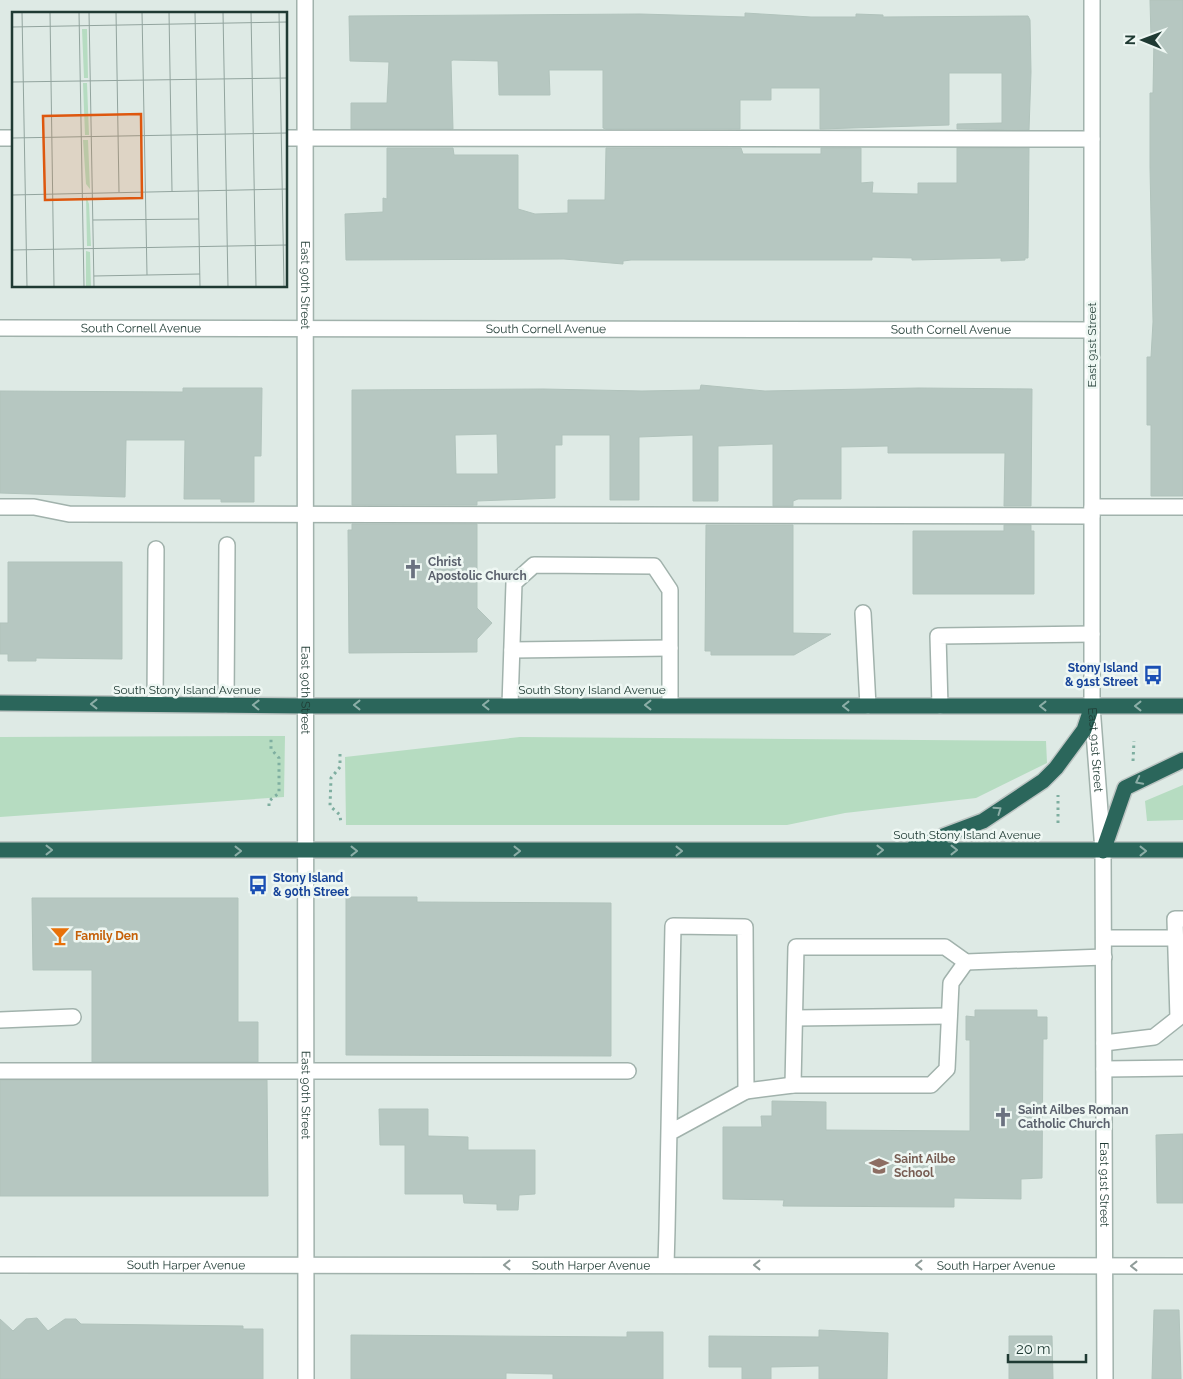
<svg xmlns="http://www.w3.org/2000/svg" width="1183" height="1379" viewBox="0 0 1183 1379" font-family="Raleway,sans-serif">
  <style>
    .green { fill: #b6dcc1 }
    .building { fill: #b6c7c1; stroke: #b1c3bc; fill-rule: evenodd }
    .lines { fill: none; stroke-linecap: round; stroke-linejoin: round }
    .minor-casing { stroke: #a1b2ac; stroke-width: 18 }
    .highway-casing { stroke: #bcc4c2; stroke-width: 18 }
    .path { stroke: #7eaea0; stroke-width: 3; stroke-dasharray: 2.5 4; stroke-linecap: butt }
    .minor { stroke: #fff; stroke-width: 15 }
    .highway { stroke: #2b665b; stroke-width: 15 }
    .oneway { stroke: #8caea7 }
    .oneway2 { stroke: #8f9c99 }
    .labels { text-anchor: middle; dominant-baseline: central; stroke-width: 5; stroke-linejoin: round; paint-order: stroke }
    .street-label { font-size: 12px; fill: #1f3a33; stroke: #eef7f3 }
    .worship-label { font-size: 12px; font-weight: bold; fill: #5b616d; stroke: #eef7f3; text-anchor: start }
    .transit-label { font-size: 12px; font-weight: bold; fill: #164399; stroke: #eef7f3; text-anchor: end }
    .food-label { font-size: 12px; font-weight: bold; fill: #c56008; stroke: #eef7f3; text-anchor: start }
    .education-label { font-size: 12px; font-weight: bold; fill: #785e54; stroke: #eef7f3; text-anchor: start }
    .inset-road { fill: none; stroke: #92a49e; stroke-width: 1 }
    .view { fill: #de570e; fill-opacity: 0.15; stroke: #de570e; stroke-width: 2.5 }
    .inset-edge { fill: none; stroke: #1f3a33; stroke-width: 2.5 }
  </style>
  <rect width="100%" height="100%" fill="#deeae5"/>
  <path class="green" d="M285,736L284,797L0,817V737Z
    M520,737L1046,741L1047,763L976,798L845,813L787,825H346L345,757Z
    M1183,785V820L1147,821L1145,801Z"/>
  <path class="building" d="M1150,0H1183V496H1151V425H1147V357H1151L1153,322L1150,167V93H1153L1154,38H1151Z
    M745,13L811,17H856V14L883,15V17L1028,16L1030,20L1031,72L1029,130L957,129V124L1002,123V73H949V125L820,129V88H771V100H740V129H606L603,128V70H549L550,95H499L498,61L453,60L451,61L453,129H351V103H387L389,62L350,61L349,16L640,14L745,17Z
    M387,148H453L454,155H518V209L535,214L568,213V200H605L606,148H741L743,154H821V148H861V183L873,182L872,193L918,194V183H957V148H1029L1028,258H1025V260L1001,261V258L912,260V258L872,257V260H631L623,261V264L564,259L346,260L345,214L383,212V198L387,199Z
    M701,385L765,391L919,388L1032,389L1031,506H1004L1005,453H888V446L841,447V499H798L793,501V506H773V444L718,446V501H693V435L639,437V500H610V435H562V445H555V498L477,501V505H352V390L543,389L642,391L700,390ZM497,434L498,474H456L455,435Z
    M183,388H262L261,456H254V502H221V499H184L185,440H126L125,497L0,493V391L183,392Z
    M352,524H477V608L492,623L477,639V652L349,653L348,530H352Z
    M706,525H793V633L831,634L794,655H711V651H705Z
    M1004,525H1031V531H1034V594H913V531H1004Z
    M8,562H122V659L36,658V661H8V654H0V623H8Z
    M346,897H417V902L611,903V1056L346,1055Z
    M32,898H238V1022H258V1062H92V970H33Z
    M975,1010H1037V1017H1047V1039H1043L1042,1178L1021,1179V1199L954,1198V1207L783,1206L784,1200L723,1199V1127H762L761,1116H772V1101L826,1102V1130L970,1131V1040H966V1016L975,1017Z
    M0,1080H267L268,1196H0Z
    M379,1109H428V1136L468,1137V1150H535V1194L519,1195L518,1210H497V1204L464,1203L463,1194H405V1145H380Z
    M1183,1134V1203H1157L1156,1135Z
    M1154,1310H1179L1181,1379H1152Z
    M37,1318L48,1331L65,1319H76L81,1324L243,1326V1329H263V1379H0V1319L13,1331L26,1319Z
    M819,1330L888,1333L887,1379H819V1366L771,1367V1379H742V1367H709V1336L819,1337Z
    M627,1332H663V1379H553V1374L506,1373V1379H351V1335L627,1337Z
    M1009,1336H1052L1053,1379H1009Z"/>
  <g class="lines">
    <defs>
      <g id="minor">
        <path id="s1" d="M305,0L306,1379"/>
        <path id="s2" d="M1092,0V706L1103,851L1105,1379"/>
        <path d="M0,138H14"/>
        <path d="M286,138L1092,139"/>
        <path id="s3" d="M0,328L1092,330"/>
        <path d="M0,507H34L69,514L1092,516"/>
        <path d="M1092,507H1183"/>
        <path d="M863,613L868,706"/>
        <path d="M512,650L670,648"/>
        <path d="M155,704L156,549"/>
        <path d="M226,705L227,545"/>
        <path d="M510,705L514,583L534,565L654,566L670,590V705"/>
        <path d="M940,706L938,636L1092,634"/>
        <path d="M1104,938H1176"/>
        <path d="M795,1018L949,1016"/>
        <path d="M0,1020L73,1017"/>
        <path d="M1104,1043L1154,1037L1178,1018L1175,919H1183"/>
        <path d="M1104,1069L1183,1068"/>
        <path d="M0,1071H628"/>
        <path d="M793,1085L796,947H945L966,962L1104,957"/>
        <path d="M746,1091L793,1085H931L947,1069L951,983L966,962"/>
        <path id="s4" d="M0,1265L1183,1266"/>
        <path d="M666,1265L667,1230L673,926L745,927L746,1091L669,1133"/>
      </g>
      <path id="highway" d="M0,703L305,706H1183
        M914,847L983,821L1043,781L1056,768L1084,730L1092,706
        M0,850H1183
        M1103,851L1125,788L1183,760"/>
    </defs>
    <use href="#minor" class="minor-casing"/>
    <use href="#highway" class="highway-casing"/>
    <path class="path" d="M340,754V767L331,778L330,806L340,815L341,824
      M1133,761L1134,741
      M269,806V801L279,793V758L271,749V739
      M1058,823V795"/>
    <use href="#minor" class="minor"/>
    <use href="#highway" class="highway"/>
  </g>
  <defs><path id="oneway-chevron" d="M-2-3.5L2.5 0L-2 3.5" fill="none" stroke-width="1.6" stroke-linecap="round" stroke-linejoin="round" transform="scale(1.25)"/></defs>
  <g class="oneway">
    <use href="#oneway-chevron" transform="translate(94 704) rotate(-180)"/>
    <use href="#oneway-chevron" transform="translate(256 705) rotate(-179)"/>
    <use href="#oneway-chevron" transform="translate(357 705) rotate(180)"/>
    <use href="#oneway-chevron" transform="translate(486 705) rotate(-180)"/>
    <use href="#oneway-chevron" transform="translate(648 705) rotate(-180)"/>
    <use href="#oneway-chevron" transform="translate(846 706) rotate(-180)"/>
    <use href="#oneway-chevron" transform="translate(1043 706) rotate(-180)"/>
    <use href="#oneway-chevron" transform="translate(1138 706) rotate(-180)"/>
    <use href="#oneway-chevron" transform="translate(1139 781) rotate(153)"/>
    <use href="#oneway-chevron" transform="translate(998 810) rotate(-35)"/>
    <use href="#oneway-chevron" transform="translate(49 850)"/>
    <use href="#oneway-chevron" transform="translate(880 850) rotate(-1)"/>
    <use href="#oneway-chevron" transform="translate(954 850)"/>
    <use href="#oneway-chevron" transform="translate(238 851)"/>
    <use href="#oneway-chevron" transform="translate(354 851)"/>
    <use href="#oneway-chevron" transform="translate(517 851)"/>
    <use href="#oneway-chevron" transform="translate(679 851)"/>
    <use href="#oneway-chevron" transform="translate(1143 851)"/>
  </g>
  <g class="oneway2">
    <use href="#oneway-chevron" transform="translate(507 1265) rotate(-180)"/>
    <use href="#oneway-chevron" transform="translate(757 1265) rotate(-180)"/>
    <use href="#oneway-chevron" transform="translate(919 1265) rotate(-180)"/>
    <use href="#oneway-chevron" transform="translate(1134 1266) rotate(-180)"/>
  </g>
  <defs>
    <symbol id="church-bare" viewBox="-9 -9 18 18"><path d="M-1.2-6h2.4v3.5h3.3v2.4h-3.3V6h-2.4V-.1h-3.3v-2.4h3.3Z" fill="#6b7280" stroke="#eef7f3" stroke-width="2.5" paint-order="stroke"/></symbol>
    <symbol id="bus-bare" viewBox="-9 -9 18 18"><path d="M-5-6H5V4H4V6H2V4H-2V6H-4V4H-5ZM-3.5-4V0h7V-4ZM-3.5 1.2v1.5H-2V1.2ZM2 1.2v1.5H3.5V1.2Z" fill="#1a4fb4" stroke="#eef7f3" stroke-width="2.5" paint-order="stroke"/></symbol>
    <symbol id="bar-bare" viewBox="-9 -9 18 18"><path d="M-6-5H6L.8 .8V4.5H3.5V6h-7V4.5H-.8V.8Z" fill="#e8710a" stroke="#eef7f3" stroke-width="2.5" paint-order="stroke"/></symbol>
    <symbol id="school-bare" viewBox="-9 -9 18 18"><path d="M0-5L7-2L0 1L-7-2ZM-4 1L0 2.5L4 1V4Q0 6-4 4Z" fill="#8d6e63" stroke="#eef7f3" stroke-width="2.5" paint-order="stroke"/></symbol>
  </defs>
  <g fill-rule="evenodd">
    <use href="#church-bare" x="399" y="555" width="28" height="28"/>
    <use href="#bus-bare" x="1139" y="661" width="28" height="28"/>
    <use href="#bus-bare" x="244" y="871" width="28" height="28"/>
    <use href="#bar-bare" x="46" y="922" width="28" height="28"/>
    <use href="#church-bare" x="989" y="1103" width="28" height="28"/>
    <use href="#school-bare" x="865" y="1152" width="28" height="28"/>
  </g>
  <g class="labels">
    <g class="street-label">
      <text stroke="none"><textPath href="#s1" startOffset="285">East 90th Street</textPath></text>
      <text stroke="none"><textPath href="#s3" startOffset="141">South Cornell Avenue</textPath></text>
      <text stroke="none"><textPath href="#s3" startOffset="546">South Cornell Avenue</textPath></text>
      <text stroke="none"><textPath href="#s3" startOffset="951">South Cornell Avenue</textPath></text>
      <text transform="translate(1092 345) rotate(-90)">East 91st Street</text>
      <text stroke="none"><textPath href="#s1" startOffset="690">East 90th Street</textPath></text>
      <text x="187" y="690">South Stony Island Avenue</text>
      <text x="592" y="690">South Stony Island Avenue</text>
      <text stroke="none"><textPath href="#s2" startOffset="750">East 91st Street</textPath></text>
      <text x="967" y="835">South Stony Island Avenue</text>
      <text stroke="none"><textPath href="#s1" startOffset="1095">East 90th Street</textPath></text>
      <text stroke="none"><textPath href="#s2" startOffset="1185">East 91st Street</textPath></text>
      <text stroke="none"><textPath href="#s4" startOffset="186">South Harper Avenue</textPath></text>
      <text stroke="none"><textPath href="#s4" startOffset="591">South Harper Avenue</textPath></text>
      <text stroke="none"><textPath href="#s4" startOffset="996">South Harper Avenue</textPath></text>
    </g>
    <g class="worship-label">
      <text x="428" y="562">Christ<tspan x="428" dy="14">Apostolic Church</tspan></text>
      <text x="1018" y="1110">Saint Ailbes Roman<tspan x="1018" dy="14">Catholic Church</tspan></text>
    </g>
    <g class="transit-label">
      <text x="1138" y="668">Stony Island<tspan x="1138" dy="14">&amp; 91st Street</tspan></text>
      <text x="273" y="878" text-anchor="start">Stony Island<tspan x="273" dy="14">&amp; 90th Street</tspan></text>
    </g>
    <g class="food-label">
      <text x="75" y="936">Family Den</text>
    </g>
    <g class="education-label">
      <text x="894" y="1159">Saint Ailbe<tspan x="894" dy="14">School</tspan></text>
    </g>
  </g>
  <g transform="translate(12 12)">
    <rect width="275" height="275" fill="#deeae5"/>
    <path d="M70,17H75L76,66H72ZM71,71H75L77,123H73ZM71,128H76L78,177L74,172ZM74,184L77,192L79,234H75ZM74,239L78,240L79,275H74Z" fill="#b6dcc1"/>
    <path class="inset-road" d="M10,0L15,275M38,0L42,275M67,0L72,275M77,0L82,275M104,0L107,180M130,0L135,263M157,0L160,179M183,0L188,275M211,0L216,275M239,0L244,275M267,0L272,275M0,15L275,10M0,70L275,66M0,126L275,121M0,183L275,177M81,208L187,207M0,238L275,233M82,264L188,262"/>
    <path class="view" d="M129,102L130,186L33,188L31,104Z"/>
    <rect width="275" height="275" class="inset-edge"/>
  </g>
  <g transform="translate(1143 40) rotate(271)" stroke="#eef7f3" stroke-width="4" paint-order="stroke">
  <path d="M0-4L9 19L0 12L-9 19Z" fill="#1f3a33"/>
  <text y="-8" font-size="14" font-weight="bold" text-anchor="middle" fill="#1f3a33">N</text>
  </g>
  <path d="M1008 1354v8h78v-8" fill="none" stroke="#1f3a33" stroke-width="2.5"/>
  <text x="1016" y="1354" font-size="15" fill="#1f3a33" stroke="#eef7f3" stroke-width="4" paint-order="stroke">20 m</text>
</svg>
